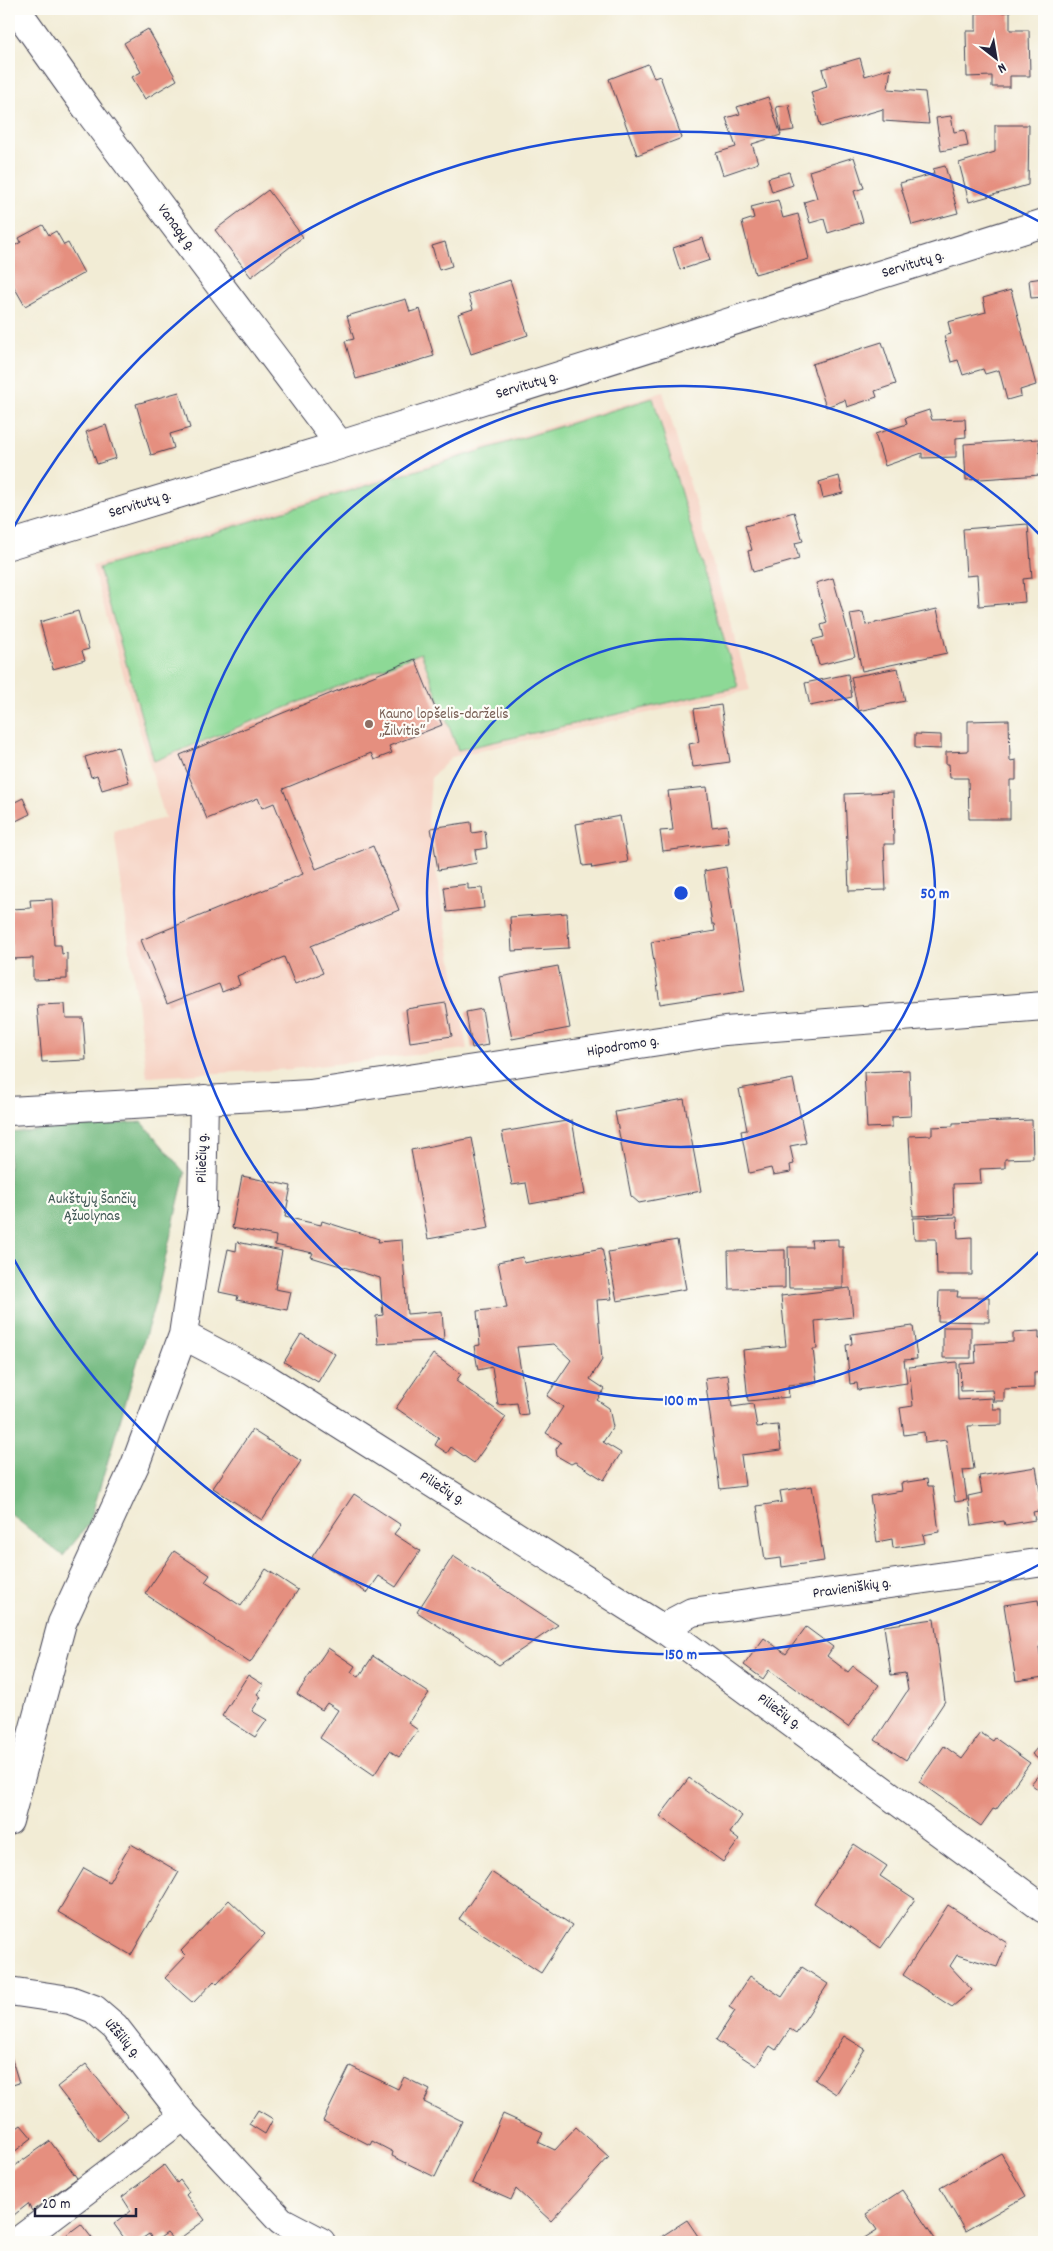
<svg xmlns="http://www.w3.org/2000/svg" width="1053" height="2251" viewBox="0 0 1053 2251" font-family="Dekko,sans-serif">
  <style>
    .built { fill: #f6d2c3 }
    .green { fill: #8dd996; stroke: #587e68 }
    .forest { fill: #72b97f; stroke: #4a6e5d }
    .building { fill: #e58f7f }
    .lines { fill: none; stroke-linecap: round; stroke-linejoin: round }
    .street-casing { stroke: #414052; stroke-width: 30 }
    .street { stroke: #fff; stroke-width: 28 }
    .ring { fill: none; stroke: #1d4ed8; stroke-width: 2.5 }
    .education-dot { fill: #8d6e63; stroke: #fdfcf7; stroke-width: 2 }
    .labels { text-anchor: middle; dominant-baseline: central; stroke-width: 4.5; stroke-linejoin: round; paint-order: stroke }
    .street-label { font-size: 15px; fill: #22223b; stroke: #fdfcf7 }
    .education-label { font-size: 15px; fill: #785e54; stroke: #fdfcf7; text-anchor: start }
    .park-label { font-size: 15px; fill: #425956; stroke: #fdfcf7 }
    .centre { fill: #1d4ed8; stroke: #fdfcf7; stroke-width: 2.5 }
    .ring-label { font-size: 15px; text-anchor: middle; font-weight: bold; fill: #1d4ed8; stroke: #fdfcf7; stroke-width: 4.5; stroke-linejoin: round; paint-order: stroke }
  </style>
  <rect width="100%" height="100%" fill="#fdfcf7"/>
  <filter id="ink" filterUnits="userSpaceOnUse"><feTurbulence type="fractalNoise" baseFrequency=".02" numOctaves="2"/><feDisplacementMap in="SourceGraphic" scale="10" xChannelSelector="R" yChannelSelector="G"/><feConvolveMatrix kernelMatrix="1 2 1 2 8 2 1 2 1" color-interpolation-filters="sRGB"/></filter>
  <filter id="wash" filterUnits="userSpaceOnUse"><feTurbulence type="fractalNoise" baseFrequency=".0096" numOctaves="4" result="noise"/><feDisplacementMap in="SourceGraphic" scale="20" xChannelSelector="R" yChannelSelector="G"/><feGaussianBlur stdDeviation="1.12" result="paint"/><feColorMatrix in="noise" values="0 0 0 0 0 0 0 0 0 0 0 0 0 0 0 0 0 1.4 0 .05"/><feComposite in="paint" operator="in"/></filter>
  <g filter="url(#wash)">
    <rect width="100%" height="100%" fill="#f2ecd5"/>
    <path class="built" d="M663,392L750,690L452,757L431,778L428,821L467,1049L292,1069L147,1077L114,831L165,818L92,566Z"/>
    <path class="green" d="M653,398L738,687L458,750L421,653L154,761L99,568Z"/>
    <path class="forest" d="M142,1122L185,1173L155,1303L89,1524L63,1556L9,1513V1132Z"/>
    <g id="blocks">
      <path class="building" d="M1010,12V30H1029L1030,76H1010V87H992V76L967,77L966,31H976V13Z
        M148,29L177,80L145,99L132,77L141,72L124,43Z
        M860,58L865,76L891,68L888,89L925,92L929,124L883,121V109L821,127L811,92L827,87L822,69Z
        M648,64L654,78L660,76L682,138L637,155L609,79Z
        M768,97L781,135L752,144L758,163L723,175L716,153L736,147L726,118L740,114L737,107Z
        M789,105L794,130L781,132L776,107Z
        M951,116L954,132L965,130L968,146L941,151L936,118Z
        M995,125H1029L1028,185L969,202L959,163L995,152Z
        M854,157L864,188L854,191L863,222L828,233L824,219L810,223L804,202L817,198L809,171Z
        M945,166L958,213L912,225L900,183L934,174L933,169Z
        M789,172L793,185L772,192L768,178Z
        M268,190L303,237L251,277L215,230Z
        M778,200L783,218L798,214L809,259L755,274L742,222L754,218L751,207Z
        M43,225L49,235L56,231L64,245L68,243L84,273L25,306L9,278V249L21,242L19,238Z
        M703,238L710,260L680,270L673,248Z
        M445,242L452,266L439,270L432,246Z
        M1043,278L1044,297L1031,298L1029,280Z
        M510,280L528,335L471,354L458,314L473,309L468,294Z
        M1011,290L1036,385L1020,390L1021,396L1007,400L999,370L985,374L983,369L963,375L958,360L951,362L944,336L951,334L948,322L986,312L983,298Z
        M406,299L410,312L420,309L434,356L356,379L345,341L354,339L347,316Z
        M882,342L896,384L875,391L877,397L847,407L845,400L826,407L812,364Z
        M179,392L190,428L170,434L174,448L151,455L136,404Z
        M929,410L932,420L965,419L966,437L956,438V457L922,458V453L885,466L875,434L907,424L905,418Z
        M106,425L116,458L97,464L86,432Z
        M1039,439L1041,475L966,480L964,444Z
        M839,476L843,493L823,498L819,482Z
        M794,512L803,541L795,543L799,559L753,572L748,551L752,550L745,526Z
        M1028,524L1032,578L1023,579L1025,602L979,606L977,575L966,576L963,529Z
        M833,578L855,656L819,665L812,640L824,637L821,625L827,623L816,583Z
        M937,609L947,653L862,671L850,614L863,612L866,625Z
        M78,611L89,649L82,651L85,660L53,669L40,622Z
        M415,659L442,725L389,746L392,753L374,760L371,753L283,789L316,869L373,846L399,910L311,946L323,973L295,984L284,957L237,976L240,985L222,992L219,984L167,1004L141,940L303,874L274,803L262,808L258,798L207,819L180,755Z
        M898,668L905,701L858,711L851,677Z
        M848,674L852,697L810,706L805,683Z
        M721,705L730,762L693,767L689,744L699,742L694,709Z
        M1009,720L1010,761L1016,760V780H1010V819H969L968,778H950L949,764H946V752L968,751V721Z
        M915,734L941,735V749L915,748Z
        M118,747L129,782L102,790L97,775L91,777L85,757Z
        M707,787L712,827L727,825L729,843L663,851L660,831L673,830L668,791Z
        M893,792L894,844H884L886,890L849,891L845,794Z
        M23,798L30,814L16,821L9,805Z
        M620,816L628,862L592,868L591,865L583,866L576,824Z
        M471,822L472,833L485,831L487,848L475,850L477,863L438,870L431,828Z
        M726,867L745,991L660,1004L651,942L715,931L714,924H712L704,871Z
        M468,884V889L482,888L484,908L447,912L444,887Z
        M52,899L54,945H61L62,954L67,953V979L33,980V958L12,959L10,909L31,908L30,900Z
        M567,913L569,948L512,951L510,917Z
        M558,966L570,1028L512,1039L500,977Z
        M446,1003L452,1036L410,1042L406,1009Z
        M65,1004L66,1018H83L86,1060L42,1062L37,1005Z
        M482,1009L488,1045L472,1048L466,1012Z
        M909,1070L911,1116L892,1117V1127L867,1128L864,1072Z
        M793,1079L806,1143L790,1146L794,1164L790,1165L791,1172L773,1175L771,1168L749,1173L741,1131L747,1130L739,1089Z
        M684,1099L701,1191L639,1203L631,1196L615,1112Z
        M572,1120L585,1194L530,1204L526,1183L512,1185L502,1132Z
        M1032,1120L1033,1158L1005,1159V1168L980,1169L981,1183L953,1184L954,1214L913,1216L909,1136L932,1135V1127L953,1126V1123Z
        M472,1138L489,1228L428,1239L411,1150Z
        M242,1176L291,1186L285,1217L321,1225L322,1221L379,1239L378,1242L402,1240L407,1314L442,1311L444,1340L378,1344L376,1316L383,1315L380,1278L311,1257L313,1253L275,1245L276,1236L232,1228Z
        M957,1217L958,1238L972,1237V1275H937L936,1239H914L913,1218Z
        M838,1239V1247H843V1288H789L788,1247H812L811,1240Z
        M677,1240L686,1289L617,1301L608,1252Z
        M237,1242L282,1251L275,1289L291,1292L287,1310L237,1300L238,1296L219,1292L228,1249L236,1251Z
        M602,1248L612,1299L597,1300L602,1360L590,1379L605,1389L597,1400L609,1408L613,1427L603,1442L621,1453L604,1480L575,1462L571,1464L557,1456L556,1449L561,1442L546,1433L563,1407L547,1396L571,1360L554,1344L517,1347L528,1414L519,1415L517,1403L498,1405L492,1367L478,1370L474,1346L480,1345L477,1311L507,1308L498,1262L523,1257L524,1263Z
        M785,1250V1288L729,1289L728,1251Z
        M850,1288L853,1317L815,1321L817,1349H813L817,1382L788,1385L789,1397L748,1401L743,1350L786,1346L781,1296Z
        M939,1291H958L957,1297H989V1322L938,1321Z
        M913,1326L917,1359L904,1360L907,1383L858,1390L857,1383L850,1384L846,1345L852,1344L851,1334Z
        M943,1327H971V1358H943Z
        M1039,1331V1339H1044V1372L1034,1373V1388L1004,1389V1401H994L992,1390L961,1391L960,1364L976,1363L975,1344L1013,1342V1333Z
        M301,1334L335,1354L318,1382L284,1362Z
        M433,1354L461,1374L456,1381L506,1417L474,1463L451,1447L447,1453L435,1445L439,1438L396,1408Z
        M957,1362L958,1400L992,1398L993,1409H1002V1425L968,1426L974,1469L963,1470L967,1500L955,1502L946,1440L925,1443L924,1432L904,1435L900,1408L913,1406L909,1367Z
        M728,1375L732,1407L753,1404L757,1427L778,1425L781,1450L741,1455L745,1486L720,1489L705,1378Z
        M252,1430L301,1461L262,1520L213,1488Z
        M1036,1467L1043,1510L1033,1512L1035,1520L1005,1525L1004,1521L972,1526L968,1496L982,1493L979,1476Z
        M927,1479L928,1486H933L939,1532L923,1535L925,1543L893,1548L892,1539L877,1542L870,1496L902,1491L901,1483Z
        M812,1486L824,1561L782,1567L781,1558L765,1560L757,1506L782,1502L780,1491Z
        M354,1494L401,1525L394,1534L420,1551L396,1587L379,1576L367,1593L312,1557Z
        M174,1551L210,1575L205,1582L241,1606L266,1569L298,1590L250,1663L145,1594Z
        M453,1556L558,1625L499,1665L417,1612Z
        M1038,1600L1039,1606L1044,1605V1646L1039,1647L1044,1677L1016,1681L1004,1605Z
        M934,1619L945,1701L906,1760L875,1740L908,1690L905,1673L891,1675L884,1626Z
        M806,1627L833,1647L827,1656L848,1672L853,1666L879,1685L848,1727L769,1670L763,1679L744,1665L764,1638L786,1654Z
        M328,1648L355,1666L351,1672L359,1677L373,1656L429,1693L408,1723L418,1730L399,1757L390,1751L374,1775L320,1738L338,1710L327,1703L322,1710L297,1694Z
        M248,1675L264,1685L257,1694L261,1697L252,1711L267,1720L255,1737L222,1716Z
        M981,1733L993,1741L995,1738L1030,1763L996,1810L993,1809L981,1826L919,1782L944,1746L962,1759Z
        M1043,1741L1044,1742V1764L1032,1754Z
        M1044,1768V1794L1031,1784Z
        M689,1778L742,1816L730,1833L739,1840L723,1862L660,1816Z
        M131,1844L179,1872L131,1955L58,1912L84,1868L109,1882Z
        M854,1844L887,1866L880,1876L915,1899L881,1948L814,1903Z
        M491,1872L572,1925L541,1973L459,1919Z
        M229,1900L265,1934L217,1984L214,1981L193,2003L165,1978L186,1956L181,1951Z
        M948,1905L1007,1943L997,1967L957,1955L950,1966L972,1990L952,2007L903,1975Z
        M802,1967L828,1984L796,2033L790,2029L776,2050L770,2046L756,2066L716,2040L735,2011L729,2007L750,1976L782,1997Z
        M844,2036L865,2049L836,2094L815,2080Z
        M9,2050L19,2083L9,2086Z
        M86,2064L128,2117L99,2141L57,2087Z
        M350,2066L398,2089L404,2077L430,2090L424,2102L462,2121L435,2177L392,2156L393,2152L372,2141L370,2145L323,2121Z
        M258,2110L273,2119L265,2134L249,2124Z
        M503,2114L543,2132L538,2142L555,2150L576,2127L609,2157L551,2221L516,2189L511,2200L472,2183Z
        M21,2125L32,2138L14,2152L9,2145V2129L11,2132Z
        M50,2141L77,2178L32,2211L28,2204L14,2215L9,2208V2170Z
        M1001,2153L1026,2196L965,2231L940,2188Z
        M164,2165L177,2183L180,2180L189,2192L186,2195L205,2220L175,2242L167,2233L154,2242L149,2234L137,2242H127L114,2224L131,2211L122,2197Z
        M902,2190L937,2242H858L877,2230L866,2214Z
        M687,2220L702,2242H653Z
        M81,2224L95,2242H57Z"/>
    </g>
  </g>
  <g filter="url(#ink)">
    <use href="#blocks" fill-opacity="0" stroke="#414052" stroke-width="1"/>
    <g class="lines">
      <defs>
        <path id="street" d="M16,9L90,113L340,445
          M9,545L340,445L1044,223
          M9,1111L310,1094L725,1031L1044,1006
          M183,1335L269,1380L665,1630L1044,1909
          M665,1630L673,1622L692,1612L1044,1562
          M9,1821L62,1623L135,1465L183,1335L202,1207L204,1099
          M9,1991L70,2000L94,2009L115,2027L184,2116L281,2221L321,2242
          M17,2242L184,2116"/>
      </defs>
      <use href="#street" class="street-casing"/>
      <use href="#street" class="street"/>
    </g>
  </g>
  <g class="ring">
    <circle cx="681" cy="893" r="254"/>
    <path d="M1043 1248A507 507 0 1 1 1043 538"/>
    <path d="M1044 1562A761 761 0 0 1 9 1250M9 536A761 761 0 0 1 1044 224"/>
  </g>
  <circle class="education-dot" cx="369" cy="724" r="5"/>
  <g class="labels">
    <g class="street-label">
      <text transform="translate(176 228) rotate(53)">Vanagų g.</text>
      <text transform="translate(913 265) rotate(-17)">Servitutų g.</text>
      <text transform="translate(527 386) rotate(-17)">Servitutų g.</text>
      <text transform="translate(140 505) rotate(-17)">Servitutų g.</text>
      <text transform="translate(623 1047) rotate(-9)">Hipodromo g.</text>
      <text transform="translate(203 1158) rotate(-89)">Piliečių g.</text>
      <text transform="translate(442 1489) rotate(32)">Piliečių g.</text>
      <text transform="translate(852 1589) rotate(-8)">Pravieniškių g.</text>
      <text transform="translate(779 1712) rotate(36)">Piliečių g.</text>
      <text transform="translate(122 2039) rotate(49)">Užšilių g.</text>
    </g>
    <g class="education-label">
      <text x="379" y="715">Kauno lopšelis-darželis<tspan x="379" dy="17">„Žilvitis“</tspan></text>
    </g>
    <g class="park-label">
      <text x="92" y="1200">Aukštųjų Šančių<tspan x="92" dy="17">Ąžuolynas</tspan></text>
    </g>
  </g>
  <circle cx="681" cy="893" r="8" class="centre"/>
  <g class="ring-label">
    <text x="935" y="898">50 m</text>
    <text x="681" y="1405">100 m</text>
    <text x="681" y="1659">150 m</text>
  </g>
  <rect width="1053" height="2251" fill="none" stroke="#fdfcf7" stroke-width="30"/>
  <g transform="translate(996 58) rotate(149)" stroke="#fdfcf7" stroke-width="4" paint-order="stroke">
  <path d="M0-4L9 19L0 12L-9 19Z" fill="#22223b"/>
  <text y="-8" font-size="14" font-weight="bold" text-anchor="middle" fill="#22223b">N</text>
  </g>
  <path d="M35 2208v8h101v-8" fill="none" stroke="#22223b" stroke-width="2.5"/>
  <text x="42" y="2208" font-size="15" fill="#22223b" stroke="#fdfcf7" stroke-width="4" paint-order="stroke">20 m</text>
</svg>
